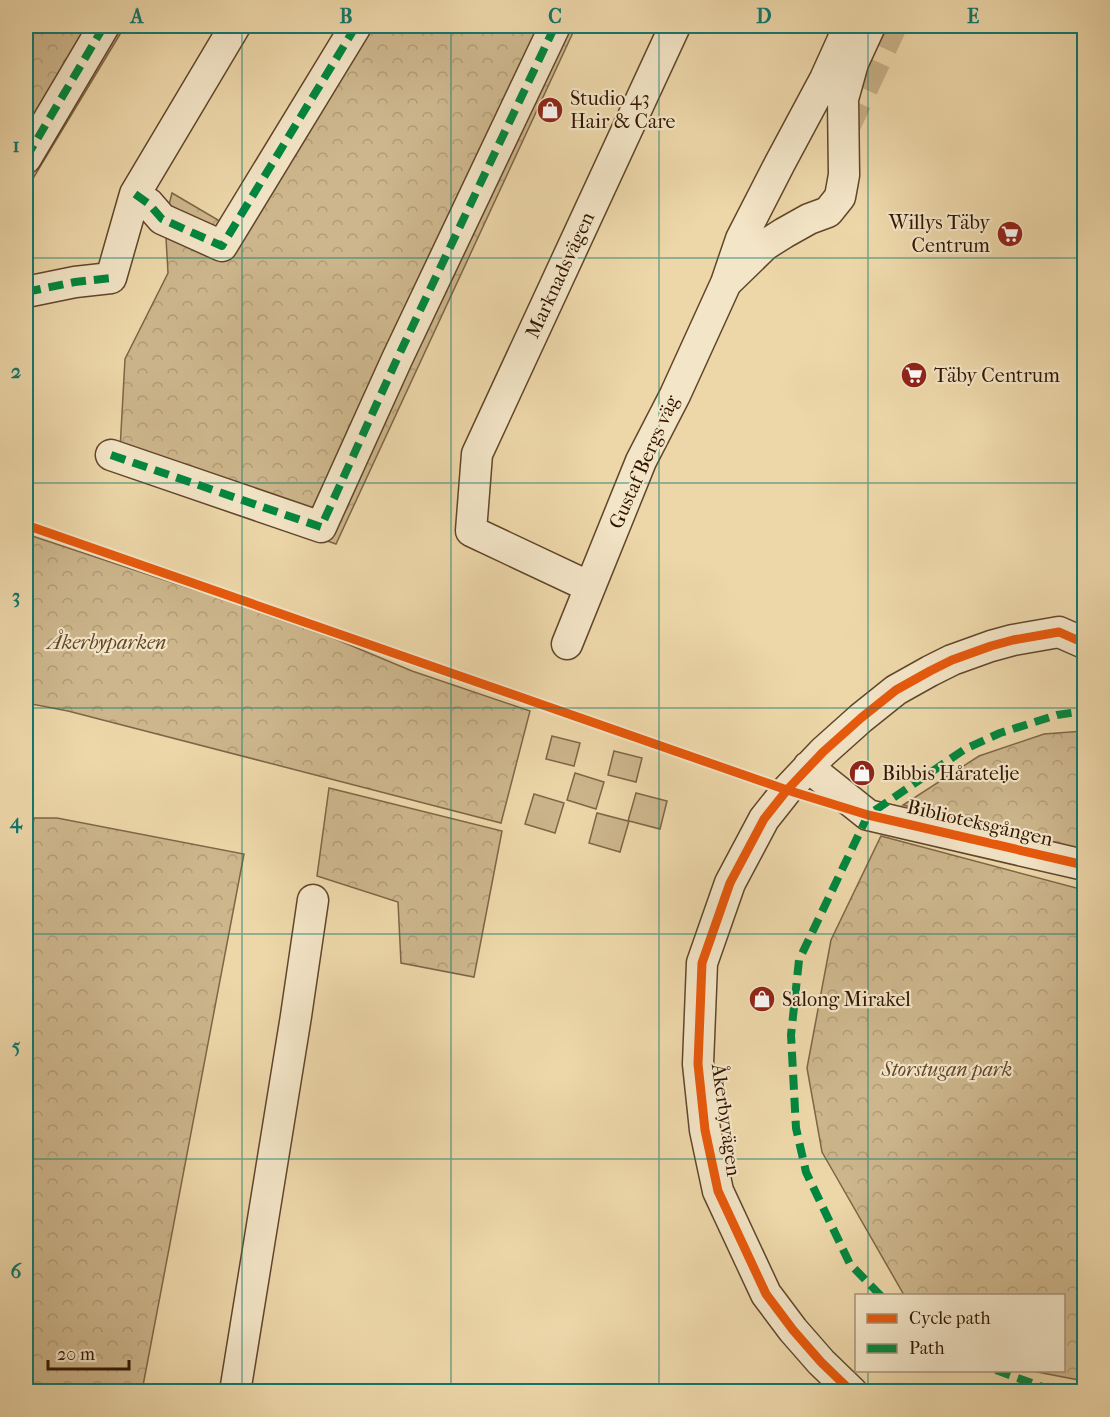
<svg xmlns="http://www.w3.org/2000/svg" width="1110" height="1417" viewBox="0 0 1110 1417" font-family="'IM FELL French Canon',serif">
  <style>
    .forest { fill: url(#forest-crowns); stroke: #7f6646; stroke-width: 1.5 }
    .garden { fill: #cdb68c; stroke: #7f6646; stroke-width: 1.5 }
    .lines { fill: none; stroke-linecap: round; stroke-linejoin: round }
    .minor-tunnel { stroke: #c7b087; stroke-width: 30; stroke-dasharray: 30 15; stroke-linecap: butt }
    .minor-casing { stroke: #60462a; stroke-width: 33 }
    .minor { stroke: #f3e5c7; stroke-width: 30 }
    .quiet { stroke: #00873e; stroke-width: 8; stroke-dasharray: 15 8; stroke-linecap: butt }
    .cycleway-casing { stroke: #f3e5c7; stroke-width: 13 }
    .cycleway { stroke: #e8590c; stroke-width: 9 }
    .grid { fill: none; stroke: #0f766e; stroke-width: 1.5; stroke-opacity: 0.55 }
    .labels { text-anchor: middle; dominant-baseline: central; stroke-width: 4.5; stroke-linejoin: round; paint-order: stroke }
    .poi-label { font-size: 20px; fill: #311500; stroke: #f3e5c7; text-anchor: start }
    .street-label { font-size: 20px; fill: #311500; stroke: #f3e5c7 }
    .park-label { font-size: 20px; font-style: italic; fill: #60452a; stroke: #f3e5c7 }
    .neatline { fill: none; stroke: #0f766e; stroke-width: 2 }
    .grid-label { font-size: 20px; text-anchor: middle; font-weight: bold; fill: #0f766e }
  </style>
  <defs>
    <pattern id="forest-crowns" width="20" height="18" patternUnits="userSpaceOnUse" patternTransform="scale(1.5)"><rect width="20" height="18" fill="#cdb68c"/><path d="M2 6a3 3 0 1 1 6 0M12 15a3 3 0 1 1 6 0" fill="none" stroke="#b09c77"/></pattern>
  </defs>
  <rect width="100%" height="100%" fill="#edd7a9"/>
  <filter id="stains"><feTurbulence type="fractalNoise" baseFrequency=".00333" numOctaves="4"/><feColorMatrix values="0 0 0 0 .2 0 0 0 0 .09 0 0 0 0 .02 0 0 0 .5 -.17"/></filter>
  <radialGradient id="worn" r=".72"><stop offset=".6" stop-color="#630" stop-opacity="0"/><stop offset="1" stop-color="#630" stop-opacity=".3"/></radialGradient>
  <path class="forest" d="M26,26H125L26,190Z
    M342,26H576L336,544L119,468L125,359L168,273L165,220L172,193L223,223Z
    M26,534L207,594L333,638L412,671L530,711L501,823L68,711L26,703Z
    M1084,731V854L903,805L979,756L1044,734Z
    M329,788L502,831L474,977L401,963L398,902L317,876Z
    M34,818H57L244,854L142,1391H26V862Z
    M881,836L1084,890V1381L1032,1371L1064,1370V1296L904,1295L822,1152L807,1068L831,940Z"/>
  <path class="garden" d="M552,736L580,743L574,766L546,759Z
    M614,751L642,758L636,782L608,775Z
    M575,773L604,782L596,809L567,800Z
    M636,793L667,801L660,829L629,821L620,852L589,843L597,813L628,821Z
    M534,794L564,803L555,833L525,824Z"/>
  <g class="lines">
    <path class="minor-tunnel" d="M844,129L892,26"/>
    <defs>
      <path id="minor" d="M26,158L104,26
        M135,194L149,204L162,219L222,246L356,26
        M728,281L765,245L784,233L809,219L828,212L840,197L844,175L843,99L853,63L870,26
        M26,292L75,282L111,278L135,194L235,26
        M111,455L321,527L397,359L555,26
        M590,587L471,531L477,454L675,26
        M567,644L641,461L675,395L726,283L741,239L780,163L825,79L849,26
        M808,767L868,815L1084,865
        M235,1392L296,1016L313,900
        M852,1392L821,1362L793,1330L766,1294L718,1191L705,1130L698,1064L702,963L730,883L764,819L787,790L823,752L861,718L896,690L930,671L952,660L991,646L1013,640L1059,632L1084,643"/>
    </defs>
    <use href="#minor" class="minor-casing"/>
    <use href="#minor" class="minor"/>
    <path class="quiet" d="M26,158L104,26
      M135,194L149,204L162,219L222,246L356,26
      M26,292L75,282L111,278
      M111,455L321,527L397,359L555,26
      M881,1296L850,1264L806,1172L796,1128L791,1035L799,960L868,815L965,749L1000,733L1057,715L1084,711
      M996,1370L1056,1392"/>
    <defs>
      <path id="cycleway" d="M26,525L787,790L868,815L1084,865
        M852,1392L821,1362L793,1330L766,1294L718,1191L705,1130L698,1064L702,963L730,883L764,819L787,790L823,752L861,718L896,690L930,671L952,660L991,646L1013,640L1059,632L1084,643"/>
    </defs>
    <use href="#cycleway" class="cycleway-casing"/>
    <use href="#cycleway" class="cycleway"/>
  </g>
  <path class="grid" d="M242,26V1392M451,26V1392M659,26V1392M868,26V1296M26,258H1084M26,483H1084M26,708H1084M26,934H1084M26,1159H1084M868,1370V1392"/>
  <defs>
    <symbol id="shop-disc" viewBox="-11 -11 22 22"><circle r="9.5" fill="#8f2418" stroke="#f3e5c7"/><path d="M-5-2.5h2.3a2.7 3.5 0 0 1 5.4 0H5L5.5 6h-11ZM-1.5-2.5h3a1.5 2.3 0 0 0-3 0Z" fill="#fff"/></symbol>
    <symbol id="supermarket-disc" viewBox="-11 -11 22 22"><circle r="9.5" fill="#8f2418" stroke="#f3e5c7"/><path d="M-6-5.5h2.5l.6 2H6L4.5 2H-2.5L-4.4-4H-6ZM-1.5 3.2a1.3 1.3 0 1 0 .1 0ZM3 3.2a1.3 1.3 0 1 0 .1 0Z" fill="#fff"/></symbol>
  </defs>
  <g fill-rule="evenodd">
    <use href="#shop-disc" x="535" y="95" width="30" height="30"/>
    <use href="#supermarket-disc" x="995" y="219" width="30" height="30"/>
    <use href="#supermarket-disc" x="899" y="360" width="30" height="30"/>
    <use href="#shop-disc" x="847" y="758" width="30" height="30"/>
    <use href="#shop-disc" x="747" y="984" width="30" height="30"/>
  </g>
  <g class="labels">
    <g class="poi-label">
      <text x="570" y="98">Studio 43<tspan x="570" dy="23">Hair &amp; Care</tspan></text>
      <text x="990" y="222" text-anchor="end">Willys Täby<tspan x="990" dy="23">Centrum</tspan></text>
      <text x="934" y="375">Täby Centrum</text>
      <text x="882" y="773">Bibbis Håratelje</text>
      <text x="782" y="999">Salong Mirakel</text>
    </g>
    <g class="street-label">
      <text transform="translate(560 275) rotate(-65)">Marknadsvägen</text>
      <text transform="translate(644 462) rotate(-66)">Gustaf Bergs väg</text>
      <text transform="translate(980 823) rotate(13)">Biblioteksgången</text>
      <text transform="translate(726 1120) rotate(82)">Åkerbyvägen</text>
    </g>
    <g class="park-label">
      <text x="107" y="642">Åkerbyparken</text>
      <text x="947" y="1069">Storstugan park</text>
    </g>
  </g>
  <rect width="1110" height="1417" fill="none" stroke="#edd7a9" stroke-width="66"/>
  <rect x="855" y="1294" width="210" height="78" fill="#f3e5c7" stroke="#a59277" stroke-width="1.5"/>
  <rect x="867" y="1314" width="30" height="9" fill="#e8590c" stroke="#a59277" stroke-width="1.5"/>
  <text x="909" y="1324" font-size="18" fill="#311500">Cycle path</text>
  <rect x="867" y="1344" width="30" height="9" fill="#00873e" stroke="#a59277" stroke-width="1.5"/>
  <text x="909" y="1354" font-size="18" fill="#311500">Path</text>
  <path d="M48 1360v9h81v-9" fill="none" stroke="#311500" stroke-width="3"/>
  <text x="57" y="1360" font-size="18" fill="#311500" stroke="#f3e5c7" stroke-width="4.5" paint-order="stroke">20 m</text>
  <rect x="33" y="33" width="1044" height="1351" class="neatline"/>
  <g class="grid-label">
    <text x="137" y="23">A</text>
    <text x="346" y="23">B</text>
    <text x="555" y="23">C</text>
    <text x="764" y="23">D</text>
    <text x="973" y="23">E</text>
    <text x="16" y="152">1</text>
    <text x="16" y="378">2</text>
    <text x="16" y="603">3</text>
    <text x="16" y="828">4</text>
    <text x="16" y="1053">5</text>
    <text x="16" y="1278">6</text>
  </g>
  <rect width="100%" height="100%" filter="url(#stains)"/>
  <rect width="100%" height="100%" fill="url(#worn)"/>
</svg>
